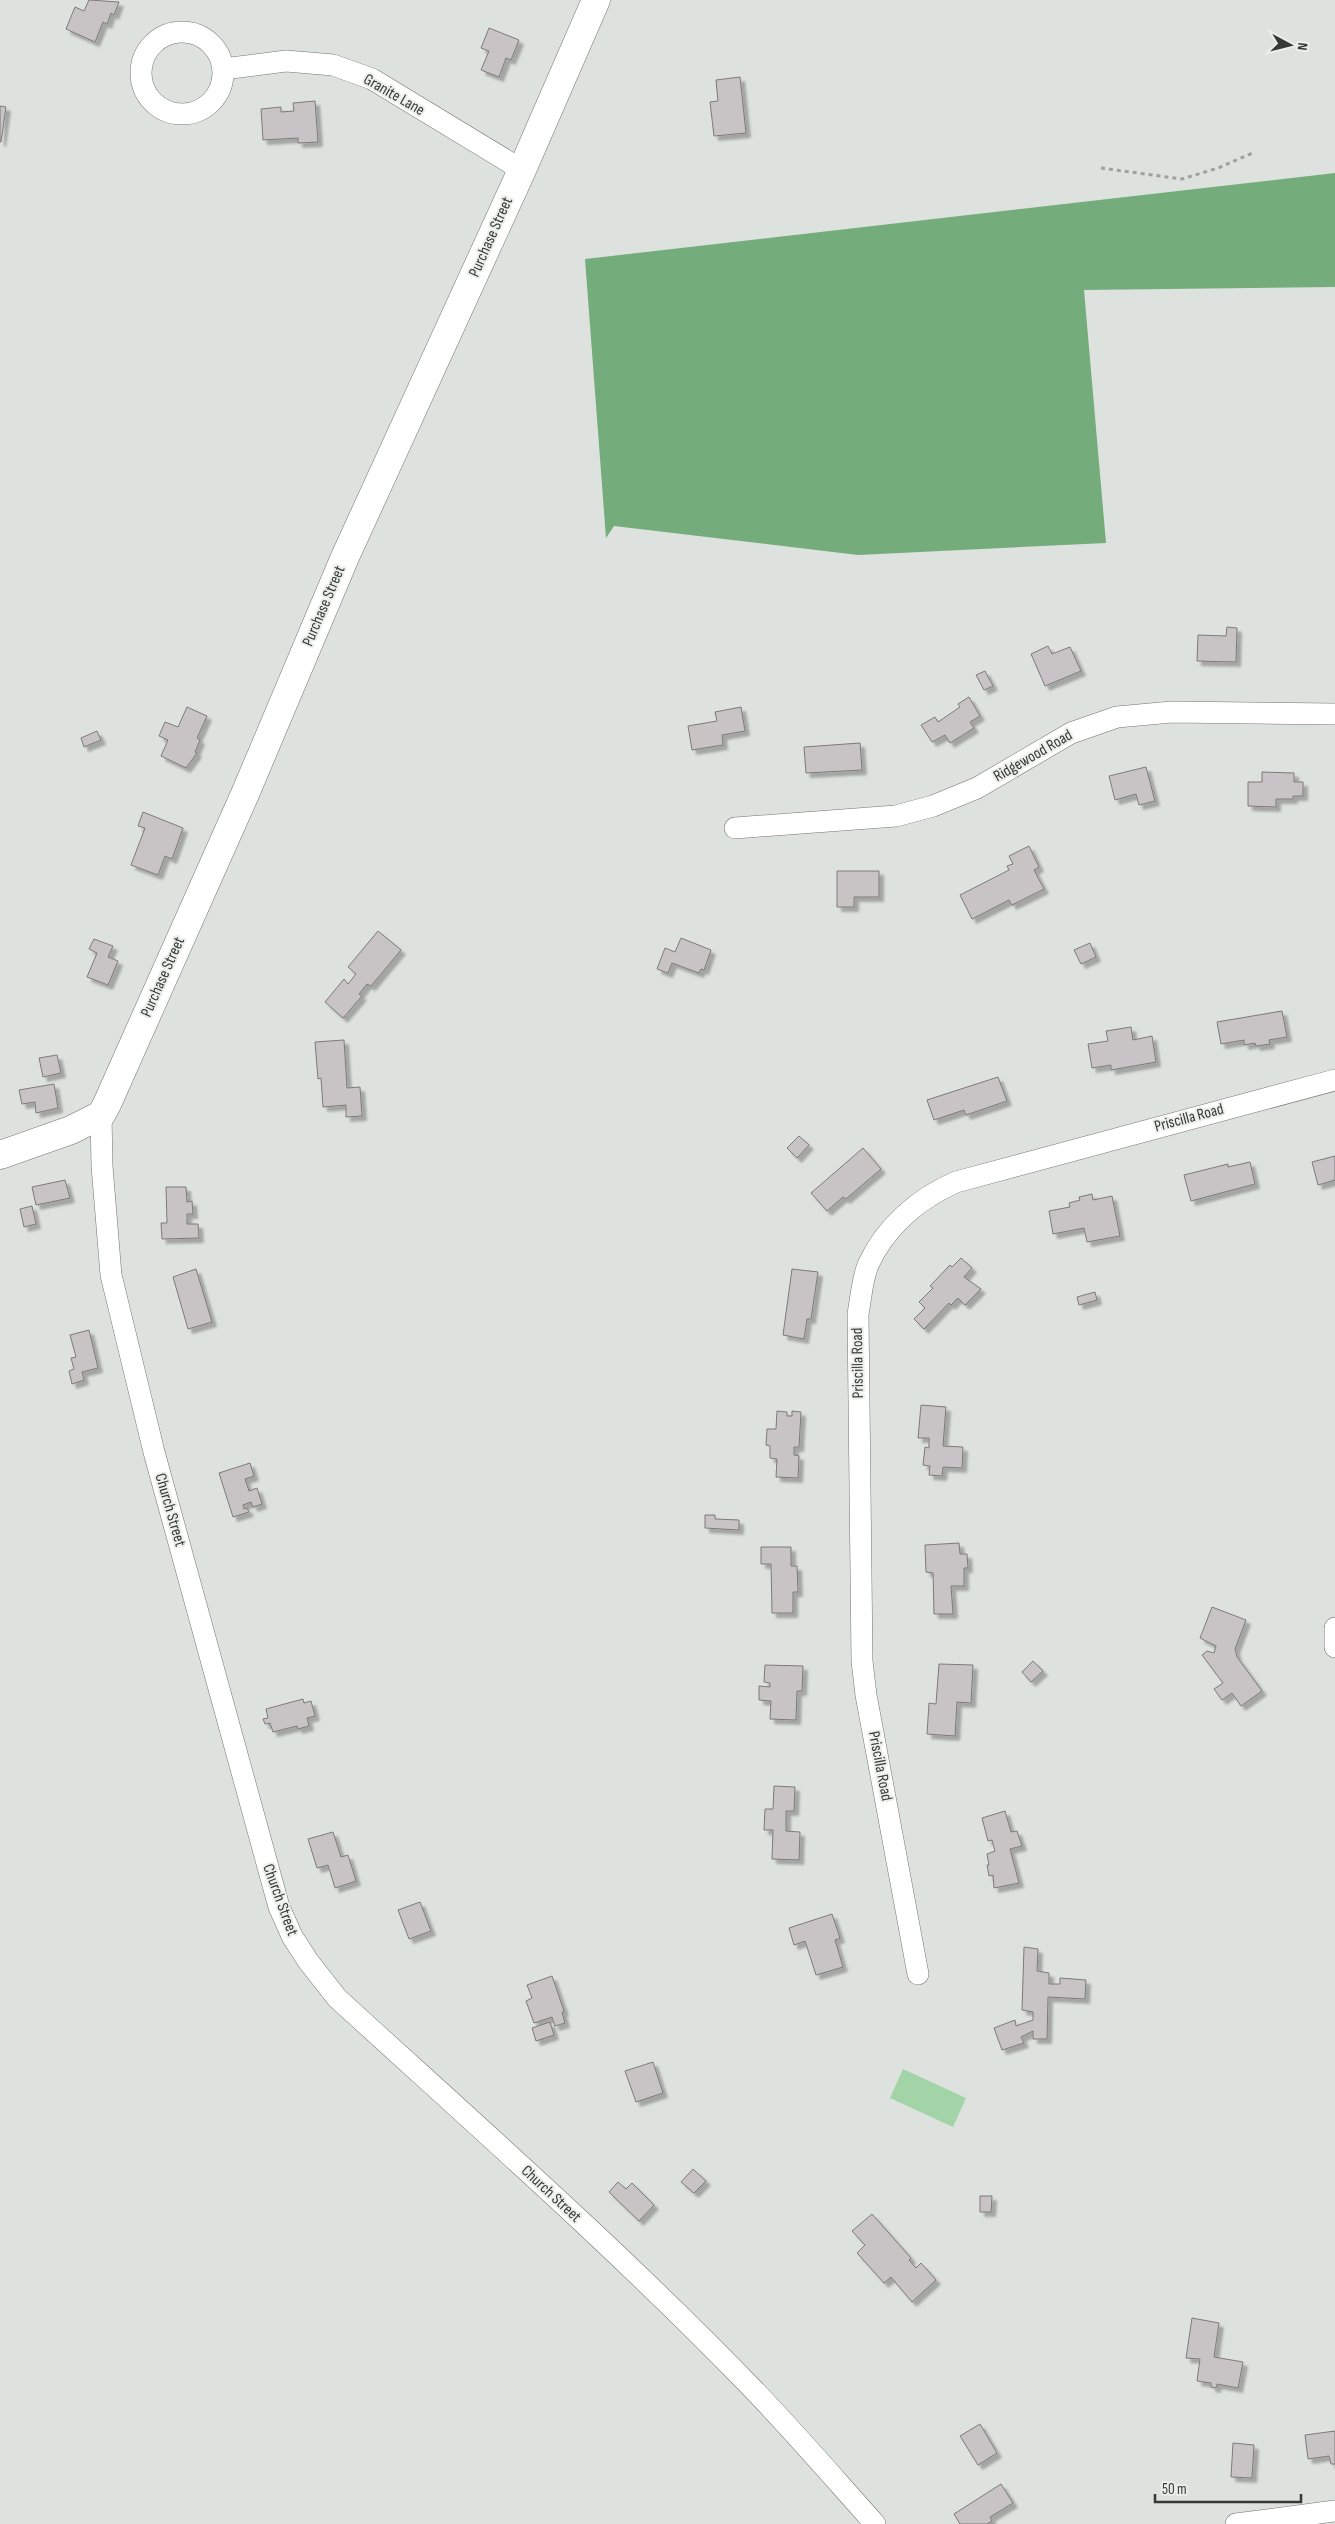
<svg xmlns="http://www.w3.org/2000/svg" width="1335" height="2524" viewBox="0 0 1335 2524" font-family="'Sofia Sans Condensed',sans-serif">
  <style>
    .green { fill: #a3d4a7 }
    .forest { fill: #75ac7b }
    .building { fill: #c8c3c4; stroke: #7e797a; filter: url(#shadow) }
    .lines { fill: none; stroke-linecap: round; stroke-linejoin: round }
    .street-casing { stroke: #727572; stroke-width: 22 }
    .secondary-casing { stroke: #727572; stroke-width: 29 }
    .path { stroke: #9ea19e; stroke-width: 3; stroke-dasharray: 4 4; stroke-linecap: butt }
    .street { stroke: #fff; stroke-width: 21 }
    .secondary { stroke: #fff; stroke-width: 28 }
    .labels { text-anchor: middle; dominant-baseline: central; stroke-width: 4; stroke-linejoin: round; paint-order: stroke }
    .street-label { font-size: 16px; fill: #373937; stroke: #ebefec }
  </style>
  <defs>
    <filter id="shadow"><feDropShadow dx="4.5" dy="4.5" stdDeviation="1" flood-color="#0004"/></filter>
  </defs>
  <rect width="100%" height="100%" fill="#dee2de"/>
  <path class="green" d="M903,2069L966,2098L953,2127L890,2098Z"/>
  <path class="forest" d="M1335,173V287L1084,290L1106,543L858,555L614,526L606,538L585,259Z"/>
  <path class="building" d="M89,0L119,2L114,15L111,13L107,24L103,22L95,42L66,29L75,7L84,11Z
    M489,28L519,40L511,60L506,58L499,77L481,70L489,51L481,48Z
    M740,77L746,133L714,136L710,102L718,101L716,80Z
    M315,101L318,142L298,143V138L263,140L261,109L281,107V112L294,111L293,103Z
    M0,106L6,107L1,142H0Z
    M1227,627L1237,628L1236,662L1197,661L1198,635L1226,636Z
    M1048,646L1052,654L1070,647L1081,671L1045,686L1031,654Z
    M985,671L993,686L984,690L976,675Z
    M969,697L980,716L970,722L974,728L950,743L945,735L932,742L921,725L935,717L938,722L960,707L958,704Z
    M187,707L207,716L197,738L200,740L195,752L197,753L186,768L161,756L168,740L159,736L165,722L178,727Z
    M741,707L745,731L722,735L723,745L692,750L688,726L717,721L715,712Z
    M97,731L101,740L84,747L81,738Z
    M860,743L862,770L806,773L804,747Z
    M1146,767L1155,801L1139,805L1136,794L1115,800L1109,776Z
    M1262,772L1294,773V782H1303V796H1293V799H1276V807L1248,806V782H1262Z
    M143,812L183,828L172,859L165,856L158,875L131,865L145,828L138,826Z
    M1029,846L1039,867L1034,870L1044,889L1012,905L1009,900L972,919L960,895L1009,870L1007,866L1013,864L1009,856Z
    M837,871H879V897H854V907H837Z
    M378,931L401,950L371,986L367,984L359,994L362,996L343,1018L325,1002L344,979L348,984L356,974L348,967Z
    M681,938L711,950L704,970L701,969L699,973L672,963L668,973L657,969L665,948L675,952Z
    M94,939L113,946L108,957L118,961L108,985L87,977L97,953L89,949Z
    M1090,943L1096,957L1081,964L1074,950Z
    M1282,1011L1287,1037L1269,1040L1270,1044L1256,1046L1255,1043L1244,1045V1040L1221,1044L1217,1022Z
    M1131,1027L1133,1040L1152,1036L1156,1062L1111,1070V1065L1092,1068L1088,1044L1108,1041L1106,1031Z
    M344,1040L347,1088L360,1087L362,1116L346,1117V1105L323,1107L321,1078L318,1079L315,1042Z
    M57,1055L61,1073L43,1077L39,1058Z
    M998,1077L1007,1101L966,1115L964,1110L934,1120L927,1100Z
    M54,1084L58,1108L36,1113L35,1102L22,1104L19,1090Z
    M799,1136L809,1145L797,1158L787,1148Z
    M863,1148L881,1169L846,1199L843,1197L827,1211L811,1193Z
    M1335,1156V1180L1318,1185L1312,1162Z
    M1250,1162L1255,1184L1191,1201L1184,1175L1228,1164V1167Z
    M65,1180L70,1198L36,1205L32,1187Z
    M166,1187H186L187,1202L192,1201L193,1214H187V1224H198L199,1238L162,1239L161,1223H167Z
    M1092,1194L1093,1200L1112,1196L1120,1236L1087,1242L1084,1228L1053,1234L1049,1211L1070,1207L1069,1203L1080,1200L1079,1197Z
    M32,1206L36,1224L24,1227L20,1209Z
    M961,1258L972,1268L964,1277L981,1289L965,1305L958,1298L951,1305L949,1303L924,1329L914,1319L925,1308L919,1302L933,1288L930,1286L950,1265L952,1267Z
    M196,1269L212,1322L188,1329L173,1277Z
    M792,1269L818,1272L811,1319H807L804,1339L783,1335Z
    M1095,1292L1097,1300L1079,1305L1077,1297Z
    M89,1330L98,1368L82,1372L84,1380L72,1384L69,1371L74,1369L71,1358L76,1357L70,1335Z
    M921,1405L946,1407L943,1446L963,1447L962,1468L943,1467L942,1476L929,1475L930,1466L923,1465L925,1447L929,1448V1438H918Z
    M777,1411L787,1412V1416H792V1411L801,1412L799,1447H794V1455L799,1456L798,1478L776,1477L777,1459L770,1458V1446L766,1445L767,1429H776Z
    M250,1463L254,1476L245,1479L249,1491L257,1488L262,1504L253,1507L251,1502L243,1505L244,1509L247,1508L249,1512L233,1517L219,1473Z
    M705,1515H715V1519L739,1520V1530L705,1528Z
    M959,1543L960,1554H967L968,1568H964V1586H951L953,1614H934L933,1573L926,1572L925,1545Z
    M761,1547H791V1566H797L798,1592H793V1613H772L771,1564H761Z
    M1212,1607L1246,1620L1235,1649L1237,1657L1262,1691L1241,1706L1232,1693L1222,1700L1214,1689L1223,1683L1202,1655L1207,1651L1214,1653L1216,1646L1200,1638Z
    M1033,1661L1043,1671L1031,1682L1022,1672Z
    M939,1664L973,1665L971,1703L957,1702L955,1736L927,1734L929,1703L936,1704Z
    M765,1665L803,1666L802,1691H797L796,1720L770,1719L771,1701L759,1700V1686L770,1687V1683L764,1682Z
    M303,1699L304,1703L311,1701L315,1716L307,1718L309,1726L298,1729L297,1726L273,1732L270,1723L265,1724L263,1719L268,1718L266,1709Z
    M774,1786L795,1787L794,1811H786V1831L800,1832L799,1860L772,1859L773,1830H764L765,1809H773Z
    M1005,1811L1011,1832L1017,1831L1022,1846L1010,1849L1019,1883L994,1888L993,1875L989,1876L987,1865H989L987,1854L995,1851L992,1840L988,1841L982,1818Z
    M333,1832L341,1857L348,1855L356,1881L335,1888L328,1865L317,1868L308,1839Z
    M420,1902L431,1931L409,1939L398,1910Z
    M832,1914L840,1938L835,1940L843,1967L816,1975L805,1941L794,1945L789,1928Z
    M1024,1947L1038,1949L1037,1971L1049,1973V1984H1060V1978L1086,1980L1085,1999L1048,1997L1047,2039H1033V2031L1021,2037L1024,2043L1002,2050L994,2028L1015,2020L1016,2026L1033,2020V2012L1022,2010Z
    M552,1976L564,2011L562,2012L565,2023L555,2026L552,2017L534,2023L526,2001L532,1998L527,1985Z
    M550,2022L554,2035L536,2041L532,2028Z
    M653,2062L663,2093L636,2102L625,2071Z
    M693,2169L706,2181L694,2193L681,2182Z
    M618,2182L626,2189L632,2183L654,2205L639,2221L609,2192Z
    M980,2196H992L991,2212H980Z
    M872,2214L911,2258L909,2260L916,2268L921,2263L936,2280L912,2302L891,2277L884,2283L857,2253L865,2245L852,2231Z
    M1192,2318L1219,2323L1214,2357L1243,2362L1238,2388L1217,2384L1216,2388L1211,2387V2383L1197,2381L1200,2359L1186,2358Z
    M980,2424L997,2453L978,2465L960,2436Z
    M1335,2431V2464H1331L1329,2456L1308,2459L1305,2435Z
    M1233,2443L1254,2445L1252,2478L1231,2477Z
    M1001,2484L1013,2503L990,2517L992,2521L987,2524H960L954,2514Z"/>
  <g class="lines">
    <defs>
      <path id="street" d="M141 73a41 41 0 1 1 82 0a41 41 0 1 1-82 0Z
        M223,69L286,61L333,65L372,79L522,170
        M735,828L896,816L933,806L977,788L1071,733L1117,717L1172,712L1335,714
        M101,1115L102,1166L111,1275L154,1452L279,1907L292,1936L308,1961L337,1998C476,2125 617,2249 748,2384C792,2429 833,2477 875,2524
        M1335,1628V1647
        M918,1974L866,1695L862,1661L858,1314C861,1298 862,1280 868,1265C885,1227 919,1198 956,1182L1335,1080
        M1236,2524L1335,2511"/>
      <path id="secondary" d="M0,1155L71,1130L101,1115L107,1104L245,794L345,557L522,170L596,0"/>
    </defs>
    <use href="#street" class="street-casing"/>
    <use href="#secondary" class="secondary-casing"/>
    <path class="path" d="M1101,168L1182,179L1218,168L1255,152"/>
    <use href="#street" class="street"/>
    <use href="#secondary" class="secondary"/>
  </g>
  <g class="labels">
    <g class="street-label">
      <text transform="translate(394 95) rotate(30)">Granite Lane</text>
      <text transform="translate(491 237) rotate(-66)">Purchase Street</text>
      <text transform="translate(324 606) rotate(-67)">Purchase Street</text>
      <text transform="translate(1033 756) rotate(-30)">Ridgewood Road</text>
      <text transform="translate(163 977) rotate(-66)">Purchase Street</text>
      <text transform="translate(1189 1118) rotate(-15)">Priscilla Road</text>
      <text transform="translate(858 1363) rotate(-91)">Priscilla Road</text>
      <text transform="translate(170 1510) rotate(74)">Church Street</text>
      <text transform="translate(880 1766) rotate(79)">Priscilla Road</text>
      <text transform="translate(280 1900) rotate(70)">Church Street</text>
      <text transform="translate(551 2194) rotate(43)">Church Street</text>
    </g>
  </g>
  <g transform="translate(1290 45) rotate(97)" stroke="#ebefec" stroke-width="4" paint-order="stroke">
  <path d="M0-4L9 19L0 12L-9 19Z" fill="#373937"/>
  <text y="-8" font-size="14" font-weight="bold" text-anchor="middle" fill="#373937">N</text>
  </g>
  <path d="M1155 2494v8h146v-8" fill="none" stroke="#373937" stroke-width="2.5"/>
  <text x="1162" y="2494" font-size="15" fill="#373937" stroke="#ebefec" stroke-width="4" paint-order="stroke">50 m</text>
</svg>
